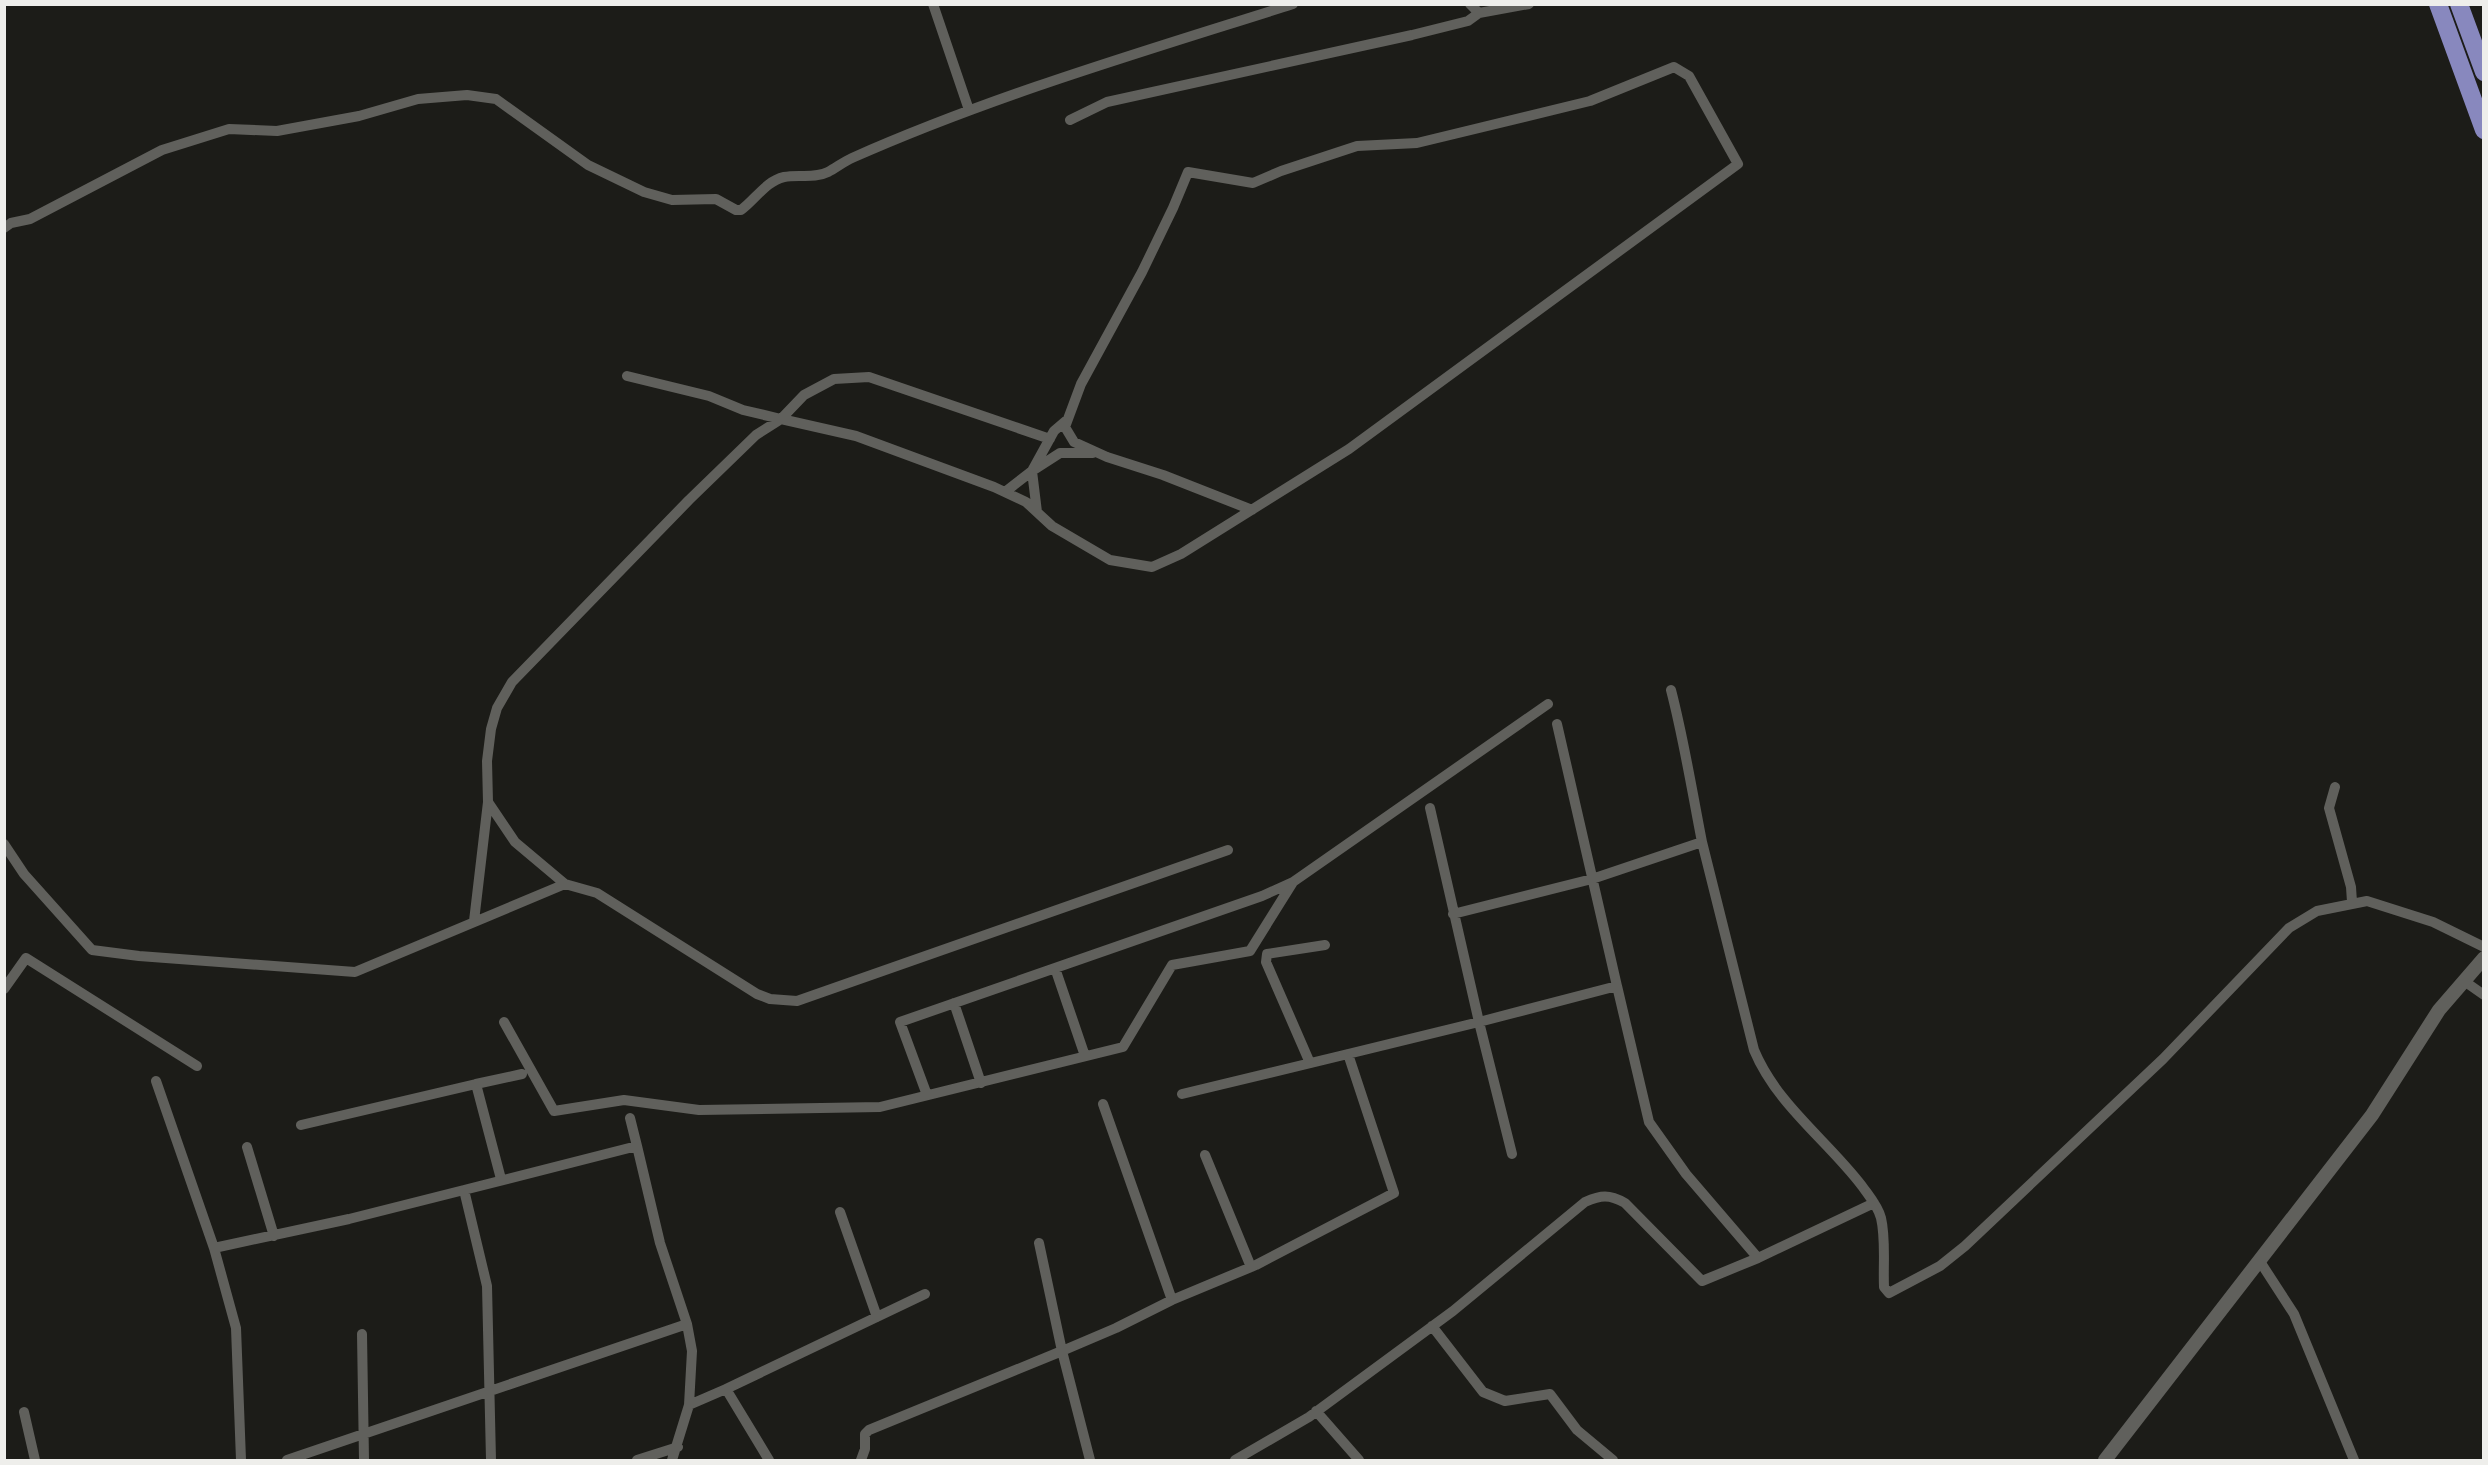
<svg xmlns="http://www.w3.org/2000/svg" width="2488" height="1465" viewBox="0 0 2488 1465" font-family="'Titillium Web',sans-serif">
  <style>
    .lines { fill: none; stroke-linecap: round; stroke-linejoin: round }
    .minor { stroke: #60605c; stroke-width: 10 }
    .tertiary { stroke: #60605c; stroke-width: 14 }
    .trunk { stroke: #8888be; stroke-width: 18 }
  </style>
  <rect width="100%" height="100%" fill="#1c1c18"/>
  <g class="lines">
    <path class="minor" d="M933,4L969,110
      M1470,4L1479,13
      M1070,120L1107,102L1412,35L1468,21L1479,13L1529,4
      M4,228L11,223L30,219L162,150L229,129L277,131L359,116L418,99L467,95L496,99L588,165L644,192L672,200L716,199L736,210H741C755,200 766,181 784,177C799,174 814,179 828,172C836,168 843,162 852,158C994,95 1145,51 1293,4
      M627,376L709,396L743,410L781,419L804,395L834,379L869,377L1050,439
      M1005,492L1032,471L1054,431L1068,419
      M1037,512L1032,471L1060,453H1093
      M1557,724L1617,986
      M2335,787L2329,808L2351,887L2352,902
      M1430,808L1479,1022L1617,986L1649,1122L1686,1174L1758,1258
      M1702,842L1754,1050C1777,1105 1827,1140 1862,1186C1869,1196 1878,1206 1881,1218C1886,1239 1883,1264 1884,1287L1889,1293L1940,1266L1965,1246L2163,1059L2289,928L2317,911L2367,901L2433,922L2484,947
      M4,844L24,874L92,950L139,956L355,972L565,884L515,842L488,802L487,761L491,729L497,708L512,682L689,500L756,435L781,419L856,436L994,487L1026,502L1052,526L1110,560L1152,567L1181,554L1349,449L1738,164L1689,76L1674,67L1590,101L1417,143L1357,146L1281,171L1253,183L1188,172L1173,208L1142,272L1081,384L1065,427L1074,442L1107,457L1163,475L1252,510
      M565,884L597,893L757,994L770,999L797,1001L1228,850
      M1453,914L1592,879L1702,842C1692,791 1684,740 1671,690
      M474,921L488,802
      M1055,968L1085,1056
      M2464,981L2484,995
      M4,989L26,958L197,1066
      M954,1003L981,1083
      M504,1022L554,1111L624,1100L699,1110L880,1107L1123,1047L1172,965L1250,951L1293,882L1548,704
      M1310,1063L1266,962L1267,954L1325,945
      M156,1081L214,1248L236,1328L241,1460
      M476,1084L522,1074
      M1182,1094L1348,1054
      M927,1095L900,1022L1262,896L1293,882
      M1103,1104L1172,1300
      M630,1118L637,1146
      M301,1125L476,1084L501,1179
      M247,1147L274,1236
      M1205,1155L1251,1267
      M840,1212L877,1317
      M1039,1243L1062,1351L1116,1328L1172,1300L1256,1265L1394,1193L1348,1054L1479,1022L1512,1154
      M214,1248L349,1219L464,1190
      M2259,1260L2294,1314L2354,1460
      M1432,1326L1483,1392L1505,1401L1550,1394L1577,1430L1613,1460
      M362,1334L364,1460
      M689,1405L726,1389
      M1316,1411L1359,1460
      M24,1412L35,1460
      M287,1460L687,1324
      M491,1460L487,1286L464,1190L637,1146L660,1243L687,1324L692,1351L689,1405L672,1460
      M637,1460L678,1447
      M769,1460L726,1389L925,1294
      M861,1460L865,1449V1434L869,1430L1062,1351L1090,1460
      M1235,1460L1309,1417L1453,1311L1585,1202C1601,1195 1609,1194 1625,1203L1702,1281L1758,1258L1874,1203"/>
    <path class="tertiary" d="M2105,1460L2372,1115L2439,1010L2484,958"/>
    <path class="trunk" d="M2438,4L2484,130
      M2459,4L2484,72"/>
  </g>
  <rect width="2488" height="1465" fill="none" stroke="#eeeeeb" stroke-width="12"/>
</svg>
